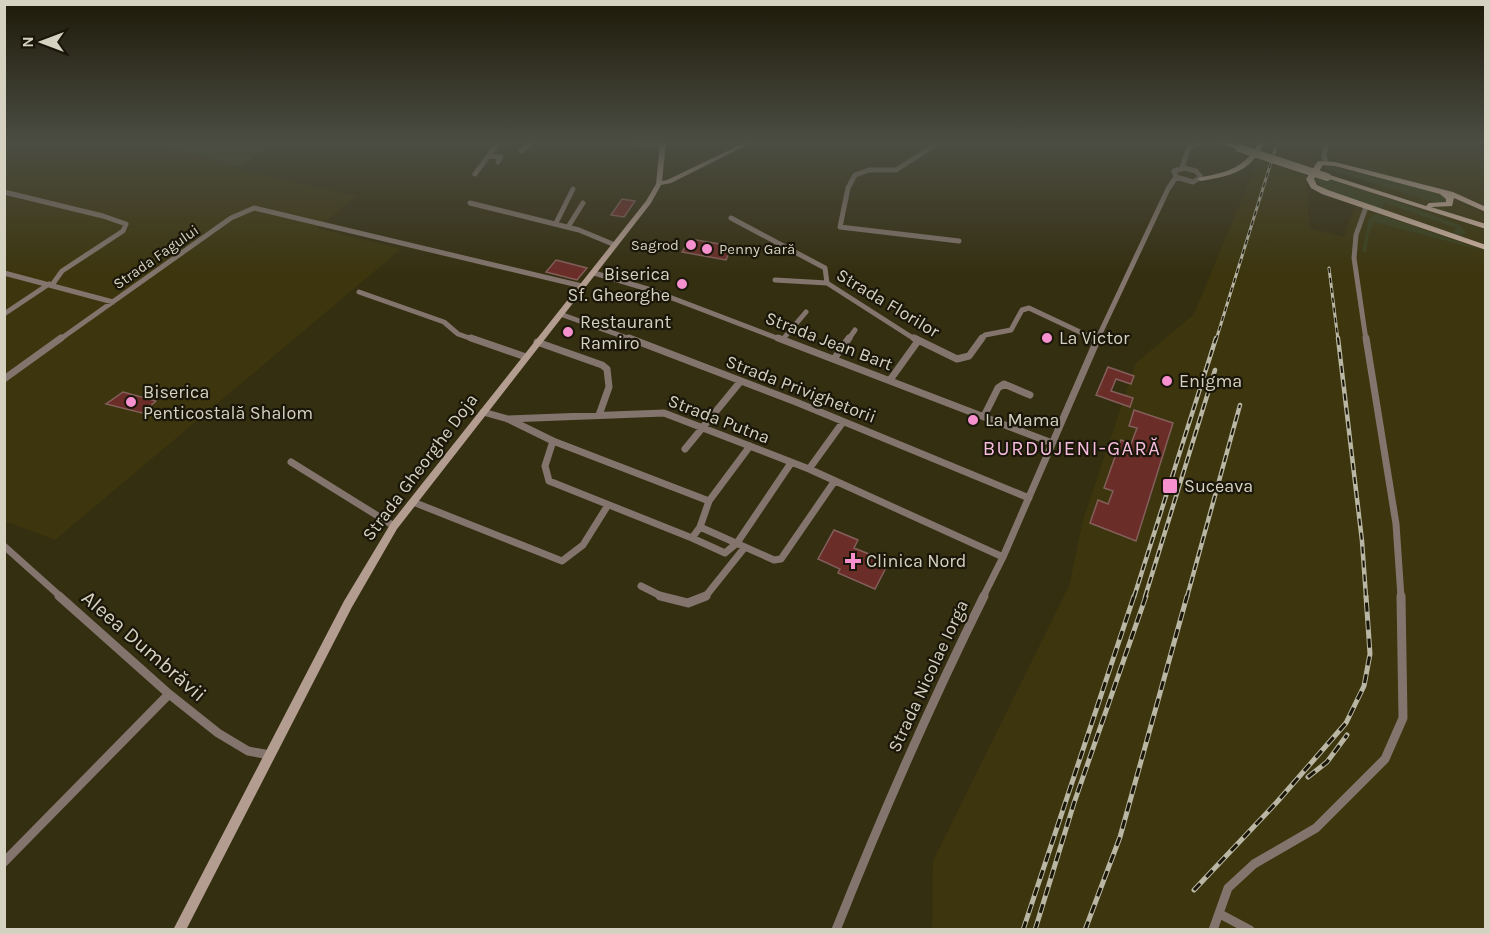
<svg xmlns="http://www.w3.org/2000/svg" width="1490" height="934" viewBox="0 0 1490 934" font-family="Karla,sans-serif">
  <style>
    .built { fill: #3c350d }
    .green { fill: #3a411c }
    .building { fill: #6b2d28; stroke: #835f5b; stroke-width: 1.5 }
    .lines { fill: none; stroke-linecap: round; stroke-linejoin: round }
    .street-far2 { stroke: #83756d; stroke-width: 5 }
    .street-far1 { stroke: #83756d; stroke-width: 7 }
    .street { stroke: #83756d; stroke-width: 9 }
    .secondary { fill: #b39c90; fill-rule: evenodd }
    .primary { fill: #d8bbaa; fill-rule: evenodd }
    .rail-far2-casing { stroke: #b9b6a3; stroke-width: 3 }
    .rail-far1-casing { stroke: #b9b6a3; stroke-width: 4.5 }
    .rail-casing { stroke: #b9b6a3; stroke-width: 5 }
    .rail-far2 { stroke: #1a170a; stroke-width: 1.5; stroke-dasharray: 5; stroke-linecap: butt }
    .rail-far1 { stroke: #1a170a; stroke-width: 2; stroke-dasharray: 7; stroke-linecap: butt }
    .rail { stroke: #1a170a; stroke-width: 3; stroke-dasharray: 9; stroke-linecap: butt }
    .primary-bridge { stroke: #d8bbaa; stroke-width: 8 }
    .poi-dot { fill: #f690cf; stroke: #1a170a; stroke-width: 2 }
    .labels { text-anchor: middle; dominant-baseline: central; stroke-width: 4.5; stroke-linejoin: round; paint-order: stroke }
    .far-poi-label { font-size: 15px; fill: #d5d2c1; stroke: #1a170a; text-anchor: end }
    .far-street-label { font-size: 15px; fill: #d5d2c1; stroke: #1a170a }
    .poi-label { font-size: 18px; fill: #d5d2c1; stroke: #1a170a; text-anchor: start }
    .street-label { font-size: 18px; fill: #d5d2c1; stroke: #1a170a }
    .neighbourhood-label { font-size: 20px; letter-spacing: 1.5px; fill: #f8bddf; stroke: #1a170a }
    .near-street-label { font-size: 21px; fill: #d5d2c1; stroke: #1a170a }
  </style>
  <rect width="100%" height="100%" fill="#352f11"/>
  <path class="built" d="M4,143H131L178,150L256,173L357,196L317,228L401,249L55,540L5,521Z
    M1265,143H1318L1307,176L1309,228L1344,237L1355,205L1374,202L1377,172L1332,159L1335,143H1485V929L932,930L933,861L1069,586L1083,520L1136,363L1194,314Z"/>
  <path class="green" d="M131,143H277L238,167L178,150Z
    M1329,166L1436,192L1448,199L1447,203L1433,202L1324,168Z
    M1316,175L1405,204L1461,226L1466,233L1461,235L1452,234L1456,228L1385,203L1380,210L1324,189L1316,181Z
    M1375,214L1387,217L1485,251L1374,222L1369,233L1366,253L1362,251L1369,219Z"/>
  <path class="building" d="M622,199L635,201L624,217L611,215Z
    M690,239L732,246L726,260L682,252Z
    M556,260L587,268L577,280L546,272Z
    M1108,367L1134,376L1131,384L1116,379L1111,391L1133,398L1130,407L1096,395Z
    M123,392L156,401L142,413L106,404Z
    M1134,410L1173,423L1136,541L1090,523L1098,500L1108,504L1113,491L1104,488L1121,440L1131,444L1137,428L1129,426Z
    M834,530L858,540L854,548L889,562L875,589L838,573L840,569L818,559Z"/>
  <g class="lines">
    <path class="street-far2" d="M632,143L663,145
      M938,143L896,170H869L855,175L848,188L840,227L959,241
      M1190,147L1200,143
      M521,151L531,143
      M488,156L501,157L498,162
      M1326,163L1324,156L1327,143
      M1182,168L1190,143
      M1185,168L1196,171L1201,177L1193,182L1176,177L1174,171Z
      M475,174L498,143
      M4,192L103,216L126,224L123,231L62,271L52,285
      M470,203L579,230L615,245
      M731,218L825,268L827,283
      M556,223L573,189
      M568,227L583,203
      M4,273L113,302
      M594,273L651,290L782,340
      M775,280L827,283L916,340
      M359,292L444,322L458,334L475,340
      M4,314L49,284
      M560,314L633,340
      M783,339L806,312
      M59,340L231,218L254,208L582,286
      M848,340L855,330
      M981,340L985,335L1011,330L1022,310L1029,308L1097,340
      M1097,340L1168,189L1176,177
      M1366,340L1354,258L1356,235L1366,207"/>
    <path class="street-far1" d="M471,338L526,357
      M629,338L796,402L1029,498
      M778,338L1052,443
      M914,338L957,359L969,356L982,338
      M1093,338L1097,340
      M1366,338L1396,524L1401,597
      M537,342L602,365L607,369L609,387L599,415
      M834,359L849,338
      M4,379L61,338
      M890,380L918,341
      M483,412L508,419L553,441L709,501
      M984,416L998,388L1004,384L1030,395
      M508,419L664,413L809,469L1003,557
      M553,441L545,466L549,481L692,538L700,527L709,501L750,446
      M685,449L740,382
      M291,462L394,526
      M809,469L843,422
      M413,502L562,561L583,545L608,505
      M700,527L774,560L781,559L834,482
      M692,538L725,553L737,543L791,463
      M4,546L61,597
      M641,586L663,597
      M705,597L745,547
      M983,597L1003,557L1098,338"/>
    <path class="street" d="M59,596L169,694L218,733L248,751L270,755
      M660,596L688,603L706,596
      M4,862L169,694
      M1220,914L1250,930
      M836,930C881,817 930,705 984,596
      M1213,930L1228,888L1254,864L1316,828L1385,759L1403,718L1401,596"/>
    <path class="secondary" d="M660,143H666L662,181L667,180L744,143H751L671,183L661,185L651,203L397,529L352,607L186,930H173L344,601L391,523L646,201L656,184Z"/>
    <path class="primary" d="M1219,143H1229L1242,148L1239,150Z
      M1258,143H1264C1251,172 1230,176 1201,181L1197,179C1203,176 1209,176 1216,174C1235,170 1249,161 1258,143Z
      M1318,161L1335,162L1453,192L1486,207V212L1454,198L1452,206L1431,207L1486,224V229L1323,177L1330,175L1426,206L1429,203L1446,202V199L1440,194L1335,166L1323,165L1314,179L1317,185L1328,190L1486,245V250L1322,194L1311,188L1306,179Z"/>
    <defs>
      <path id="rail-far2" d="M1329,268L1338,340
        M1216,340L1277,143"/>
      <path id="rail-far1" d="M1338,338L1362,541L1366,597
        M1134,597L1216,338
        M1145,597L1215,370
        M1187,597L1240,405"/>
      <path id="rail" d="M1308,777L1327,762L1347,735
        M1194,890L1277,802L1346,723L1364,686L1370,654L1366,596
        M1023,930L1134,596
        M1035,930L1074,803L1146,596
        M1085,930L1120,837L1187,596"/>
    </defs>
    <use href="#rail-far2" class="rail-far2-casing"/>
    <use href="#rail-far1" class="rail-far1-casing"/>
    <use href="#rail" class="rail-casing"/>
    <use href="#rail-far2" class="rail-far2"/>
    <use href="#rail-far1" class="rail-far1"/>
    <use href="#rail" class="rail"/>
    <path class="primary-bridge" d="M1239,148L1327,177"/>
  </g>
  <linearGradient id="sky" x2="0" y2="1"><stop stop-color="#1d1a09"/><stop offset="0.52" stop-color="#4b4d43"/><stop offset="1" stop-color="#4b4d43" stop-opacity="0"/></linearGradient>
  <rect width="1490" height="274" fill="url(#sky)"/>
  <g class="poi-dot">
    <circle cx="691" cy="245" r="6"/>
    <circle cx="707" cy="249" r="6"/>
    <circle cx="682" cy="284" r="6"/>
    <circle cx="568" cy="332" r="6"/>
    <circle cx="1047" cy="338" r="6"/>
    <circle cx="1167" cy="381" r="6"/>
    <circle cx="131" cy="402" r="6"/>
    <circle cx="973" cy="420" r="6"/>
    <rect x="1162" y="478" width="16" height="16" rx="3"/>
    <path d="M850 552h6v6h6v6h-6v6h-6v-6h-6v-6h6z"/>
  </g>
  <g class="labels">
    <g class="far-poi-label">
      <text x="679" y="245">Sagrod</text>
      <text x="719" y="249" text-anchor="start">Penny Gară</text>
    </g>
    <g class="far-street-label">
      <text transform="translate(156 257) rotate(-35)">Strada Fagului</text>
    </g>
    <g class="poi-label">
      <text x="670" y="274" text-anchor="end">Biserica<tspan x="670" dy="21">Sf. Gheorghe</tspan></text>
      <text x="580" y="322">Restaurant<tspan x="580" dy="21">Ramiro</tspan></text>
      <text x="1059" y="338">La Victor</text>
      <text x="1179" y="381">Enigma</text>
      <text x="143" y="392">Biserica<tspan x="143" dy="21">Penticostală Shalom</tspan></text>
      <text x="985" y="420">La Mama</text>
      <text x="1184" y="486">Suceava</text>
      <text x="866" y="561">Clinica Nord</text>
    </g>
    <g class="street-label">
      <text transform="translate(888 303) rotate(31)">Strada Florilor</text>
      <text transform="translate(829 341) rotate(21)">Strada Jean Bart</text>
      <text transform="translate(801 389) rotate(21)">Strada Privighetorii</text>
      <text transform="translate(719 419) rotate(21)">Strada Putna</text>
      <text transform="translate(420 467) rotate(-53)">Strada Gheorghe Doja</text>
      <text transform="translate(928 676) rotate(-65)">Strada Nicolae Iorga</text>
    </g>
    <g class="neighbourhood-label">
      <text x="1072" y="448">BURDUJENI-GARĂ</text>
    </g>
    <g class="near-street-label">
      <text transform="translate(144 646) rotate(41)">Aleea Dumbrăvii</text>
    </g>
  </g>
  <rect width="1490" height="934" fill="none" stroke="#d5d2c1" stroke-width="12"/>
  <g transform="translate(42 42) rotate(270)" stroke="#1a170a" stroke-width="4.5" paint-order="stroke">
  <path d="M0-4.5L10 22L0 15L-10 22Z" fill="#d5d2c1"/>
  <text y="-9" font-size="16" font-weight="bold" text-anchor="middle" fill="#d5d2c1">N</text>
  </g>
</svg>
